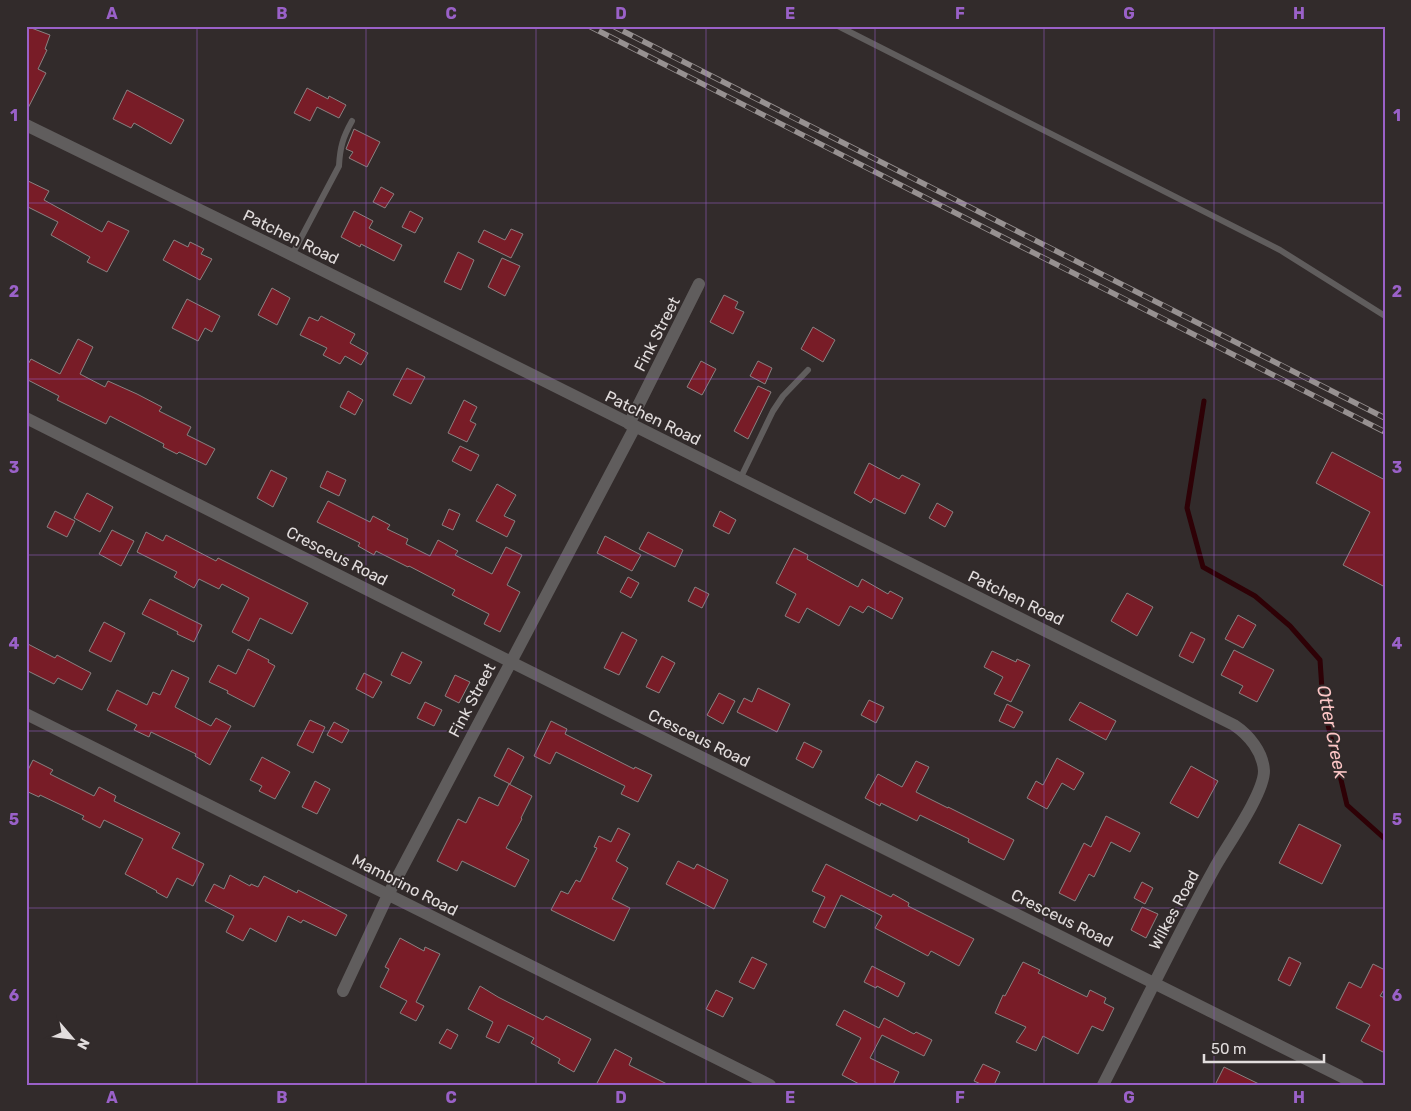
<svg xmlns="http://www.w3.org/2000/svg" width="1411" height="1111" viewBox="0 0 1411 1111" font-family="Rubik,sans-serif">
  <style>
    .lines { fill: none; stroke-linecap: round; stroke-linejoin: round }
    .stream { stroke: #2e0106; stroke-width: 5 }
    .building { fill: #781c27; stroke: #898181 }
    .service { stroke: #605d5d; stroke-width: 6 }
    .minor { stroke: #605d5d; stroke-width: 12 }
    .rail-casing { stroke: #979191; stroke-width: 5.5 }
    .rail { stroke: #322b2b; stroke-width: 4; stroke-dasharray: 11; stroke-linecap: butt }
    .grid { fill: none; stroke: #9a61c8; stroke-width: 1; stroke-opacity: 0.55 }
    .labels { text-anchor: middle; dominant-baseline: central; stroke-width: 4; stroke-linejoin: round; paint-order: stroke }
    .street-label { font-size: 16px; fill: #e2dddd; stroke: #322b2b }
    .water-label { font-size: 18px; font-style: italic; fill: #fdc6c6; stroke: #322b2b }
    .neatline { fill: none; stroke: #9a61c8; stroke-width: 2 }
    .grid-label { font-size: 16px; text-anchor: middle; font-weight: bold; fill: #9a61c8 }
  </style>
  <rect width="100%" height="100%" fill="#322b2b"/>
  <g class="lines">
    <path class="stream" d="M1204,401L1187,508L1203,567L1255,596L1290,626L1320,660L1323,704L1347,805L1385,839"/>
  </g>
  <path class="building" d="M26,26L50,35L45,49L47,50L38,69L46,73L26,112Z
    M307,88L328,99L329,96L346,105L339,118L317,107L310,121L294,113Z
    M127,90L184,120L171,144L134,123L131,128L113,119Z
    M354,129L380,142L367,167L349,158L353,152L346,149Z
    M26,180L49,191L44,200L102,232L108,221L129,231L107,272L87,262L90,257L51,235L58,222L26,206Z
    M381,187L394,194L385,208L373,202Z
    M354,211L373,221L369,228L402,245L394,261L361,244L360,247L341,237Z
    M410,211L423,218L415,233L402,227Z
    M511,229L523,234L511,258L478,242L484,230L505,240Z
    M174,240L188,247L190,242L204,249L201,254L212,259L200,280L163,260Z
    M458,252L474,260L461,290L444,282Z
    M502,258L520,266L505,296L488,287Z
    M272,288L290,298L277,325L258,315Z
    M724,295L738,302L735,308L744,312L733,334L710,322Z
    M187,299L220,316L212,332L205,328L198,341L172,328Z
    M321,316L355,334L350,343L368,353L361,365L345,356L340,364L323,355L327,348L300,335L309,317L318,321Z
    M813,327L835,340L823,362L801,349Z
    M78,339L93,347L80,374L105,387L108,381L137,394L162,407L159,411L191,427L187,435L215,449L206,465L179,452L177,454L163,447L164,444L110,416L106,424L57,400L59,396L26,379V368L31,359L60,374Z
    M701,361L716,369L702,395L687,387Z
    M758,361L772,368L765,384L750,376Z
    M407,368L425,377L411,404L393,395Z
    M758,386L771,392L748,439L734,431Z
    M348,391L363,400L355,415L340,407Z
    M464,400L477,407L470,421L476,424L467,442L448,433Z
    M460,446L479,455L471,471L452,461Z
    M1332,452L1385,480V587L1343,565L1370,512L1316,483Z
    M869,463L899,479L902,475L920,484L905,514L874,498L871,503L854,493Z
    M271,470L287,478L273,507L257,498Z
    M327,471L346,480L339,496L320,487Z
    M497,484L516,495L504,516L515,521L507,537L476,521Z
    M87,493L113,507L100,532L74,518Z
    M328,501L370,522L373,516L390,525L387,529L408,539L406,544L430,556L438,540L458,551L455,555L492,574L506,547L522,555L507,585L520,592L500,632L484,624L489,614L452,595L455,590L409,566L408,567L376,551L374,555L358,546L360,543L317,522Z
    M937,503L953,512L945,527L929,518Z
    M449,509L460,514L453,530L442,525Z
    M55,511L75,521L67,537L47,527Z
    M720,511L736,520L729,534L713,526Z
    M112,530L134,541L121,566L99,554Z
    M146,532L163,541L166,535L216,561L218,558L308,603L292,634L260,618L249,641L232,632L249,598L222,584L219,589L199,579L194,588L174,577L177,572L137,552Z
    M648,532L683,550L675,567L639,549Z
    M605,536L641,555L632,571L597,553Z
    M794,548L808,555L807,559L858,587L862,579L888,594L890,591L903,598L892,619L868,606L863,613L850,606L839,626L807,608L799,623L785,616L796,594L776,583Z
    M628,577L639,583L631,598L620,592Z
    M695,587L709,594L702,608L688,601Z
    M1127,593L1153,607L1137,636L1111,621Z
    M150,599L202,625L194,642L177,634L178,632L142,614Z
    M1238,615L1256,625L1243,648L1225,639Z
    M104,622L125,633L111,662L89,651Z
    M622,632L637,640L619,675L604,668Z
    M1191,632L1205,639L1193,663L1179,656Z
    M26,643L55,658L57,655L91,673L82,690L58,678L54,684L26,670Z
    M248,649L269,660L268,662L275,666L254,707L227,693L228,691L209,682L218,665L236,674Z
    M1234,650L1274,670L1257,702L1239,693L1243,686L1221,675Z
    M992,651L1016,662L1017,659L1030,665L1011,702L994,694L1003,677L984,667Z
    M402,652L422,662L410,684L391,675Z
    M662,656L675,663L659,693L646,687Z
    M172,670L189,678L175,707L211,726L216,718L231,726L210,765L195,756L196,754L151,732L149,737L134,730L137,725L107,710L117,690L147,705L153,692L160,695Z
    M364,673L382,682L373,698L356,689Z
    M455,675L470,682L459,703L445,696Z
    M758,688L790,704L777,732L737,712L744,698L752,702Z
    M719,693L735,701L723,724L707,715Z
    M869,700L884,707L876,723L861,715Z
    M425,702L442,710L434,726L417,718Z
    M1080,702L1116,721L1106,740L1069,720Z
    M1007,704L1023,712L1014,728L999,721Z
    M310,720L325,727L313,753L297,745Z
    M551,721L567,729L565,734L634,769L635,767L652,775L638,802L621,794L625,786L556,752L550,764L534,756Z
    M334,722L349,730L342,743L327,735Z
    M804,742L822,751L813,768L796,759Z
    M508,748L524,757L510,784L494,776Z
    M262,757L290,772L275,799L259,791L262,786L250,780Z
    M1057,758L1084,773L1074,790L1062,783L1047,809L1027,798L1036,781L1043,785Z
    M33,760L53,770L50,774L94,796L99,787L116,796L114,801L180,833L172,848L204,864L193,886L177,878L167,898L156,892L157,891L125,874L143,839L104,820L100,828L82,819L84,816L40,795L39,797L26,791V774Z
    M916,761L929,767L916,792L948,808V807L1014,840L1004,860L968,842L969,839L920,815L917,821L881,803L880,806L865,798L878,774L902,787Z
    M1191,766L1218,781L1198,818L1170,803Z
    M315,781L330,789L317,814L302,807Z
    M509,784L532,796L521,818L522,819L506,848L529,860L515,887L462,861L457,871L437,861L458,819L466,823L479,797L498,806Z
    M1106,816L1140,833L1130,852L1111,842L1094,877L1089,874L1075,901L1059,893L1084,843L1091,847Z
    M1299,824L1341,845L1322,884L1279,863Z
    M618,828L630,834L616,861L628,868L612,899L630,908L614,941L551,910L561,891L568,894L576,880L580,882L597,848L594,847L599,836L611,842Z
    M678,861L694,869L697,864L728,880L714,909L666,884Z
    M826,864L891,897L893,894L909,903L908,906L974,939L959,966L931,951L928,956L875,928L882,916L841,895L825,928L813,922L825,897L812,891Z
    M230,875L250,886L251,884L258,887L264,876L297,893L298,890L347,915L336,936L303,920L301,923L288,916L276,942L250,928L243,941L226,932L234,916L205,901L214,884L224,889Z
    M1142,882L1153,888L1145,904L1134,898Z
    M1142,907L1158,914L1146,938L1131,930Z
    M400,938L424,951L425,947L440,954L416,1002L424,1006L416,1021L400,1013L407,1001L380,987L389,969L385,967Z
    M752,957L767,964L754,989L739,982Z
    M1289,957L1301,963L1290,986L1278,980Z
    M1023,962L1040,970L1038,973L1087,997L1090,990L1106,998L1104,1003L1114,1008L1103,1031L1092,1026L1078,1054L1043,1036L1036,1051L1016,1042L1026,1027L995,1013L1003,995L1005,996Z
    M1373,964L1385,970V988L1380,996L1385,998V1053L1361,1041L1370,1025L1336,1008L1349,982L1361,988Z
    M872,966L905,983L898,997L877,986L876,988L864,982Z
    M480,986L498,997L543,1020L546,1016L591,1039L574,1072L558,1063L560,1059L531,1043L534,1038L508,1025L499,1043L486,1037L493,1022L468,1009Z
    M716,990L733,998L723,1017L706,1009Z
    M844,1010L879,1028L884,1018L914,1034L916,1032L932,1040L924,1056L882,1035L870,1058L899,1072L893,1085H861L842,1075L861,1038L836,1025Z
    M447,1029L458,1035L451,1049L439,1043Z
    M615,1049L632,1058L629,1065L669,1085H596Z
    M983,1064L1000,1072L994,1085H983L974,1081Z
    M1224,1067L1261,1085H1215Z"/>
  <g class="lines">
    <path class="service" d="M838,26L1280,250L1385,316
      M292,255L339,166C340,147 343,137 352,121
      M740,479L773,411L783,396L808,370"/>
    <path class="minor" d="M26,125L292,255L1234,725C1249,735 1263,752 1264,771C1264,794 1226,847 1214,869C1175,939 1140,1013 1103,1085
      M26,418L511,662L1358,1085
      M629,424L699,284
      M26,714L770,1085
      M343,991L388,895L635,427"/>
    <defs>
      <path id="rail" d="M589,26L1385,432
        M613,26L1385,418"/>
    </defs>
    <use href="#rail" class="rail-casing"/>
    <use href="#rail" class="rail"/>
  </g>
  <path class="grid" d="M197,26V1085M366,26V1085M536,26V1085M706,26V1085M875,26V1085M1044,26V1085M1214,26V1085M26,203H1385M26,379H1385M26,555H1385M26,731H1385M26,908H1385"/>
  <g class="labels">
    <g class="street-label">
      <text transform="translate(291 237) rotate(26)">Patchen Road</text>
      <text transform="translate(657 334) rotate(-63)">Fink Street</text>
      <text transform="translate(653 418) rotate(26)">Patchen Road</text>
      <text transform="translate(337 556) rotate(27)">Cresceus Road</text>
      <text transform="translate(1016 598) rotate(26)">Patchen Road</text>
      <text transform="translate(472 700) rotate(-62)">Fink Street</text>
      <text transform="translate(699 738) rotate(26)">Cresceus Road</text>
      <text transform="translate(405 885) rotate(27)">Mambrino Road</text>
      <text transform="translate(1174 910) rotate(-62)">Wilkes Road</text>
      <text transform="translate(1062 918) rotate(26)">Cresceus Road</text>
    </g>
    <g class="water-label">
      <text transform="translate(1332 732) rotate(79)">Otter Creek</text>
    </g>
  </g>
  <rect width="1411" height="1111" fill="none" stroke="#322b2b" stroke-width="55"/>
  <g transform="translate(72 1038) rotate(118)" stroke="#322b2b" stroke-width="4" paint-order="stroke">
  <path d="M0-4L9 19L0 12L-9 19Z" fill="#e2dddd"/>
  <text y="-8" font-size="14" font-weight="bold" text-anchor="middle" fill="#e2dddd">N</text>
  </g>
  <path d="M1204 1054v8h120v-8" fill="none" stroke="#e2dddd" stroke-width="2.5"/>
  <text x="1211" y="1054" font-size="15" fill="#e2dddd" stroke="#322b2b" stroke-width="4" paint-order="stroke">50 m</text>
  <rect x="28" y="28" width="1356" height="1056" class="neatline"/>
  <g class="grid-label">
    <text x="112" y="19">A</text>
    <text x="282" y="19">B</text>
    <text x="451" y="19">C</text>
    <text x="621" y="19">D</text>
    <text x="790" y="19">E</text>
    <text x="960" y="19">F</text>
    <text x="1129" y="19">G</text>
    <text x="1299" y="19">H</text>
    <text x="14" y="121">1</text>
    <text x="1397" y="121">1</text>
    <text x="14" y="297">2</text>
    <text x="1397" y="297">2</text>
    <text x="14" y="473">3</text>
    <text x="1397" y="473">3</text>
    <text x="14" y="649">4</text>
    <text x="1397" y="649">4</text>
    <text x="14" y="825">5</text>
    <text x="1397" y="825">5</text>
    <text x="14" y="1001">6</text>
    <text x="1397" y="1001">6</text>
    <text x="112" y="1103">A</text>
    <text x="282" y="1103">B</text>
    <text x="451" y="1103">C</text>
    <text x="621" y="1103">D</text>
    <text x="790" y="1103">E</text>
    <text x="960" y="1103">F</text>
    <text x="1129" y="1103">G</text>
    <text x="1299" y="1103">H</text>
  </g>
</svg>
